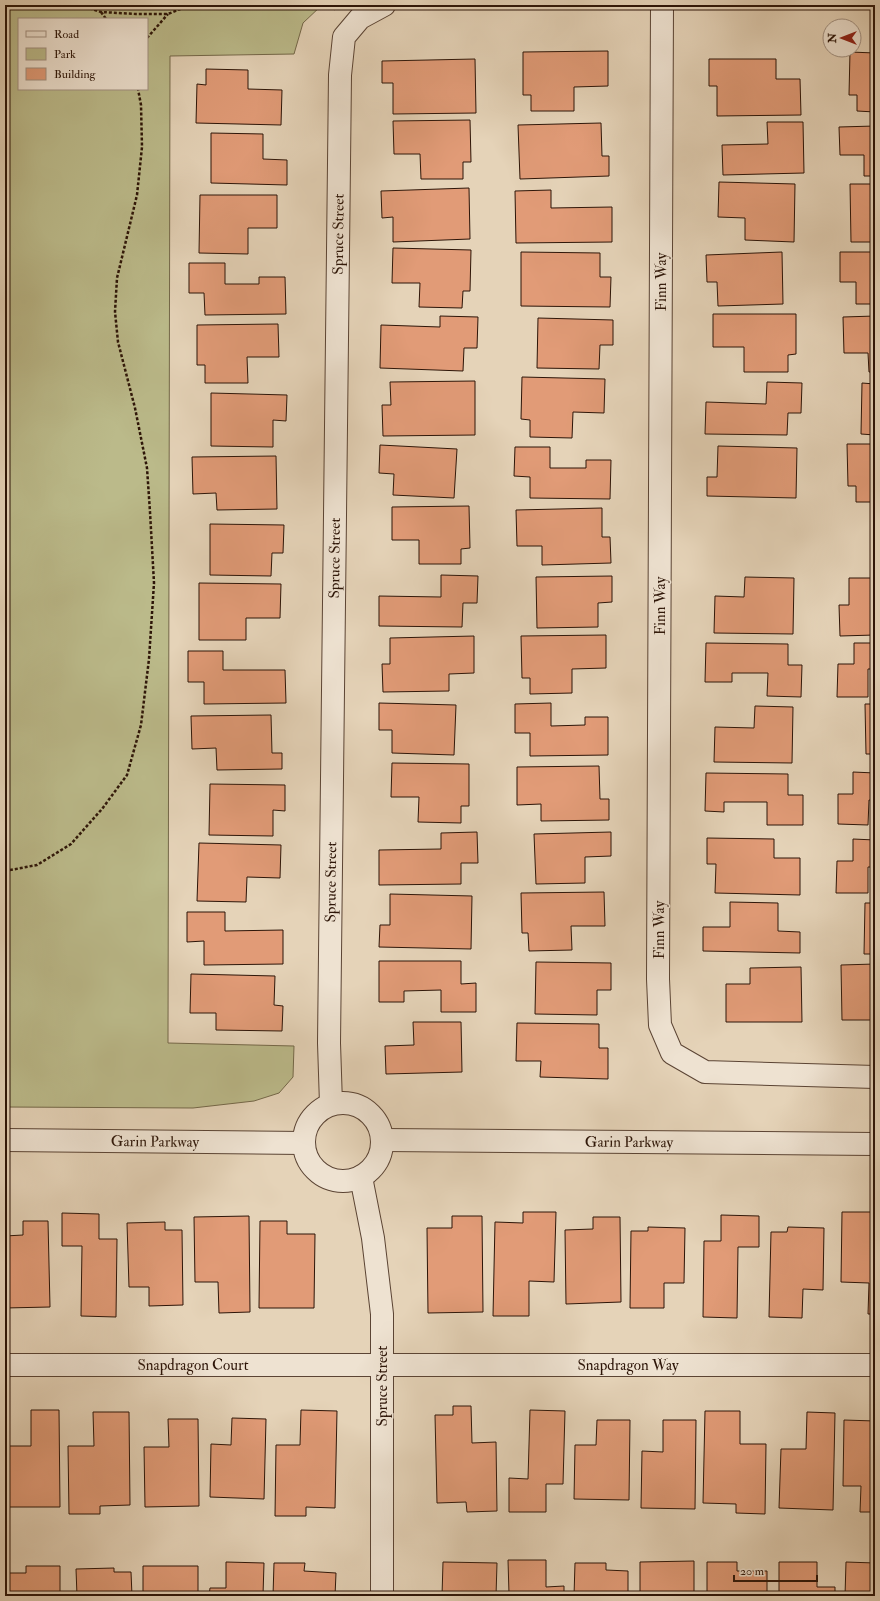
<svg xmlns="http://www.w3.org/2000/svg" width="880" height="1601" viewBox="0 0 880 1601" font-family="'IM FELL Double Pica',serif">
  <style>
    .green { fill: #bbba8a; stroke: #746849; fill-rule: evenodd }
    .building { fill: #e19b77; stroke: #2d1508 }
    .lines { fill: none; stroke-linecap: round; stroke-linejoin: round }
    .minor-casing { stroke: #5b4434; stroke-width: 24 }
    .tertiary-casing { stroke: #5b4434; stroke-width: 24 }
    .path { stroke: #2d1508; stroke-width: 2.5; stroke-dasharray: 3 2; stroke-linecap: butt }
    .minor { stroke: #eee2d1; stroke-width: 22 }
    .tertiary { stroke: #eee2d1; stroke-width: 22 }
    .labels { text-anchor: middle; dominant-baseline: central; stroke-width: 3; stroke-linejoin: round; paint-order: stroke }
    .street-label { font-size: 15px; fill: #2d1508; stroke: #eee2d1 }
  </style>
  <rect width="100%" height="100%" fill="#e5d3b8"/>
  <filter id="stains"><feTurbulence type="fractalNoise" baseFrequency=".005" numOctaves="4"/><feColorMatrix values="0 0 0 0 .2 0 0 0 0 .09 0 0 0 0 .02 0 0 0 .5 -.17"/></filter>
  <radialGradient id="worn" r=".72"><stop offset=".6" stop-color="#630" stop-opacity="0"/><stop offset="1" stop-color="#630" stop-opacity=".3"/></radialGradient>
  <path class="green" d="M5,5H322L303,23L294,54L170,56L168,1043L294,1046L293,1077L279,1093L254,1101L193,1108L5,1107ZM19,19H147V89H19Z"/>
  <path class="building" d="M608,51V86L574,87V111H531V95H523V52Z
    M850,52L875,53V112L857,111V95H849Z
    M475,59L476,113L393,114V83H382V61Z
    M709,59H776V79H800L801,115L717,116V86H709Z
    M206,69L248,70V89L282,90L281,125L196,123L197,84L206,85Z
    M470,120L471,162H463V179H421L420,154H394L393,121Z
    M767,122H803L804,173L723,175L722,145L768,144Z
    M601,123L602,156H609V176L520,179L518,125Z
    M875,126V176H864V155H840L839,127Z
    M211,133L263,134V159L287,160V185L211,183Z
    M719,182L795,184L794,242L745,240V218L718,217Z
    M850,184H875V242H851Z
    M469,188L470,239L393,242V217L382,218L381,191Z
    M551,190V208L612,207V242L516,243L515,191Z
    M200,195H277V228H248V254L199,253Z
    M393,248L471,250L470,291H463L462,308L419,307L420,283H392Z
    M521,252L600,253V277H611L610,307L521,306Z
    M782,252L783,304L718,306L717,282H707L706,255Z
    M840,252H875V304H856V282H840Z
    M189,263H225V284H259V277H285L286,314L205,315L204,293H189Z
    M713,314H796V354L788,355V372H744V347H713Z
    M440,316L478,317L477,348H464L463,371L380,368L381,325L440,327Z
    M875,316V372H869L868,353H844L843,317Z
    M538,318L613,320V345H600L599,369L537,368Z
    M278,324L279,357H247L248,383H205V365H197V325Z
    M522,377L605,379L604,413L573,412L572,438L530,437V420L521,419Z
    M475,381V435L383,436L382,405H391L390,382Z
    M767,382L802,383L801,413H788L787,435L705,434L706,402L766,404Z
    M862,383L875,384V435L861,434Z
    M211,393L287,395L286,421L273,420V447L211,446Z
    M847,444H875V502H856V486H848Z
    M380,445L457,449L454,498L393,495L394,474L379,473Z
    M718,446L797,448L796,498L707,496V477H717Z
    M515,447H550V468H586V460H611L610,499L530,498V477L514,476Z
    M276,456L277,509L217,510L216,493L193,494L192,457Z
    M469,506L470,548L461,549V564H419V540H392V507Z
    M602,508V537H610L611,563L542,565V546H517L516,510Z
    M210,524L284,525L283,553H272L271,576L210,575Z
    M441,575L478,576L477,603H463L462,627L379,626V596L441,597Z
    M612,576V602L598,603V627L537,628L536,577Z
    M745,577L794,578L793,634L714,633L715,596L744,597Z
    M849,578H875V635L840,636L839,605H849Z
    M199,583L281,584L280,618H246V640H199Z
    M606,635V668L572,669V693L530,694V678H522L521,636Z
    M474,636V673L449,674V691L383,692L382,664H390V638Z
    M706,643L788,644V665H802L801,697L767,696L768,673H732V682H705Z
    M854,643H875V669H868V697H837L838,664H854Z
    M188,651H223V670H285L286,703L204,704V682H188Z
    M379,703L456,705L454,755L392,753V730H379Z
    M551,703V726L585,725V717H608V755L530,756V733H515V704Z
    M865,704H875V754H866Z
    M755,706L793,707L792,763L714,762L715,727L754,728Z
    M271,715L272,753H282V769L217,770L216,748L192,749L191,716Z
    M392,763L469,764V806H461V823L418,822L419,797H391Z
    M599,766L600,799H609V820L541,821V804L517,805V767Z
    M853,772L875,773V800H869L868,825L838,824V794H853Z
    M706,773L788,774V795H803V825H767V802H724V812L705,811Z
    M210,784L285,785V811L273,810V836L209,835Z
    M477,832L478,863H461V884L379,885V850L441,849V833Z
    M611,832V856L585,857V883L536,884L534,834Z
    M707,838L774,839V858H800V895L715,893L716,864H707Z
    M853,839L875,840V867H868V893H836L837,861H853Z
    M199,843L281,845L280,878L247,877L246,902L197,901Z
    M604,892L605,926H571L572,950L529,951L528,933H522L521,893Z
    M390,894L472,896L471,949L379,947L380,925H390Z
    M730,902L778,903V931L800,932V953L703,951V927H730Z
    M865,903H875V954H864Z
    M187,912H225V931L283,930V964L204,965V941L187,942Z
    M379,961H461V984L476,983V1012H441V990L404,991V1002H379Z
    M536,962L611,963V990H597V1015L535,1014Z
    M875,964V1020H842L841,965Z
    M801,967L802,1022H726V984H750V968Z
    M191,974L275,976L274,1005L283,1006L282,1031L216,1030V1013H190Z
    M413,1022H461L462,1072L386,1074L385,1046L414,1045Z
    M517,1023L599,1024V1048H608V1079L540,1077L541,1061H516Z
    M523,1212H556L554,1282L529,1281V1316H493L495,1222L523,1223Z
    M842,1212H875V1314H868L869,1283L841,1282Z
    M62,1213L99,1214V1239H117L116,1317L81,1316L82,1246H62Z
    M721,1215L759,1216V1247H738L737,1318L703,1317L704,1241H721Z
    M249,1216L250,1312L219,1313L218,1282H195L194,1217Z
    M452,1216H482L483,1312L428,1313L427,1228H452Z
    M593,1217H620L621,1302L566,1304L565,1230L593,1229Z
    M23,1221H48L50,1307L5,1308V1236L23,1235Z
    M260,1221H287V1234H315L314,1308H259Z
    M165,1222V1230H182L183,1305L149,1306V1287H129L127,1223Z
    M648,1227L685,1228L684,1283H664V1308H630L631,1231H648Z
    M788,1227L824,1228L823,1290L803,1289L802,1318L769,1317L771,1232H787Z
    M453,1406H471L472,1443L496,1442L497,1511L467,1512L466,1502L437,1503L435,1415H453Z
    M31,1410H59L60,1507H6L5,1446H31Z
    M301,1410L337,1411L335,1508L306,1507V1516H275L276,1445H300Z
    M530,1410L565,1411L563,1484H546V1512H509V1478L528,1479Z
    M705,1411H740V1444H766L765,1514L736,1513V1504L703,1503Z
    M93,1412H129L130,1505L100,1506V1514H69L68,1446H94Z
    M807,1412L835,1413L833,1510L779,1508L781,1449H806Z
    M232,1418L266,1419L264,1499L210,1497L211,1444L231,1445Z
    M168,1419H198L199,1506L145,1507L144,1447H169Z
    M597,1420H630L629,1500L574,1499L575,1445H596Z
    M663,1420H696L695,1509L641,1508L642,1451L663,1452Z
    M844,1420L875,1421V1512H860L861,1486H843Z
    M508,1560H546V1587L564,1586V1596H528V1594H509Z
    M694,1561V1596H640V1562Z
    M226,1562L264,1563L263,1595L209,1596L210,1588H226Z
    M443,1562L497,1563L496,1596H442Z
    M707,1562H737V1571H767V1596H707Z
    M779,1562H817V1587H835V1596L779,1594Z
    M846,1562L875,1563V1596H845Z
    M274,1563H305L304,1571L336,1573L335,1596H273Z
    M575,1563H606V1570L628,1571V1596H574Z
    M26,1566H60V1596H5L6,1573H26Z
    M143,1566H198V1596H143Z
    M114,1568V1572H131L132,1596H77L76,1569Z"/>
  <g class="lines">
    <defs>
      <g id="minor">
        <path d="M662,5L658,979L660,1025L672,1053L705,1072L875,1077"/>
        <path id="s1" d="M331,1104L329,1043L340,75L344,37L360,18L384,5"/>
        <path d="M361,1177L373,1238L382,1314V1596"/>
        <path id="s2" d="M5,1365H875"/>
      </g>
      <g id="tertiary">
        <circle cx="343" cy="1142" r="39"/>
        <path id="s3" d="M5,1140L304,1143"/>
        <path id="s4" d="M383,1140L875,1144"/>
      </g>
    </defs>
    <use href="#minor" class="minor-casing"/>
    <use href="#tertiary" class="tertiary-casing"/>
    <path class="path" d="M80,5L101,12L136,14H168L190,5
      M323,5L335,9
      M101,12L106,19
      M147,38L168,14
      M5,871L37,865L71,844L102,809L127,775L141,725L149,659L154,583L150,512L147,468L135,408L118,342L115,312L117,278L137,195L142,147L141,105L138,89"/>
    <use href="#minor" class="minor"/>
    <use href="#tertiary" class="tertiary"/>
  </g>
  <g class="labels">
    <g class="street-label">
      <text stroke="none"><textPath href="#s1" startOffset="870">Spruce Street</textPath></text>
      <text transform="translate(661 282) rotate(-90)">Finn Way</text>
      <text stroke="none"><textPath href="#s1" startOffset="546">Spruce Street</textPath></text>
      <text transform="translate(660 606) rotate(-90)">Finn Way</text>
      <text stroke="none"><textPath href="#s1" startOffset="222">Spruce Street</textPath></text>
      <text transform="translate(659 930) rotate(-90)">Finn Way</text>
      <text stroke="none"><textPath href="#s3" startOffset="150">Garin Parkway</textPath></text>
      <text stroke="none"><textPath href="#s4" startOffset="246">Garin Parkway</textPath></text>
      <text stroke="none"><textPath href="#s2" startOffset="188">Snapdragon Court</textPath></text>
      <text stroke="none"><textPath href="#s2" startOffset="623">Snapdragon Way</textPath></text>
      <text transform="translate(382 1386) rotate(-90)">Spruce Street</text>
    </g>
  </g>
  <rect width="880" height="1601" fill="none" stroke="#e5d3b8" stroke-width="20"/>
  <rect x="6" y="6" width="868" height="1589" fill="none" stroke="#2d1508" stroke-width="2"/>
  <rect x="10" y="10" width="860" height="1581" fill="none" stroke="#2d1508"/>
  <rect x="18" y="18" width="130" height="72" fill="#eee2d1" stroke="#a19081"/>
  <rect x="26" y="31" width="20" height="6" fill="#eee2d1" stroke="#a19081"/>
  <text x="54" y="38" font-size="12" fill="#2d1508">Road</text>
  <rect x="26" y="48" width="20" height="12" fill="#bbba8a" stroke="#a19081"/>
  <text x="54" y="58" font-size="12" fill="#2d1508">Park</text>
  <rect x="26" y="68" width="20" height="12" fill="#e19b77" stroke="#a19081"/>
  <text x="54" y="78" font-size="12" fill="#2d1508">Building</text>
  <g transform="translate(842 38) rotate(270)"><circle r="19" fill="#eee2d1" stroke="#a19081"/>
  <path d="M0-3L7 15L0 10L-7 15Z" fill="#8f2418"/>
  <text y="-6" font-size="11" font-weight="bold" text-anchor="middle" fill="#2d1508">N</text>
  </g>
  <path d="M734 1575v6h83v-6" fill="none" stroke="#2d1508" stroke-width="2"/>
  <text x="740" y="1575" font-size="12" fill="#2d1508" stroke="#eee2d1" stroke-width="3" paint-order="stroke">20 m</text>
  <rect width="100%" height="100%" filter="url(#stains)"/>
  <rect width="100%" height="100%" fill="url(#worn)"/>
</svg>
